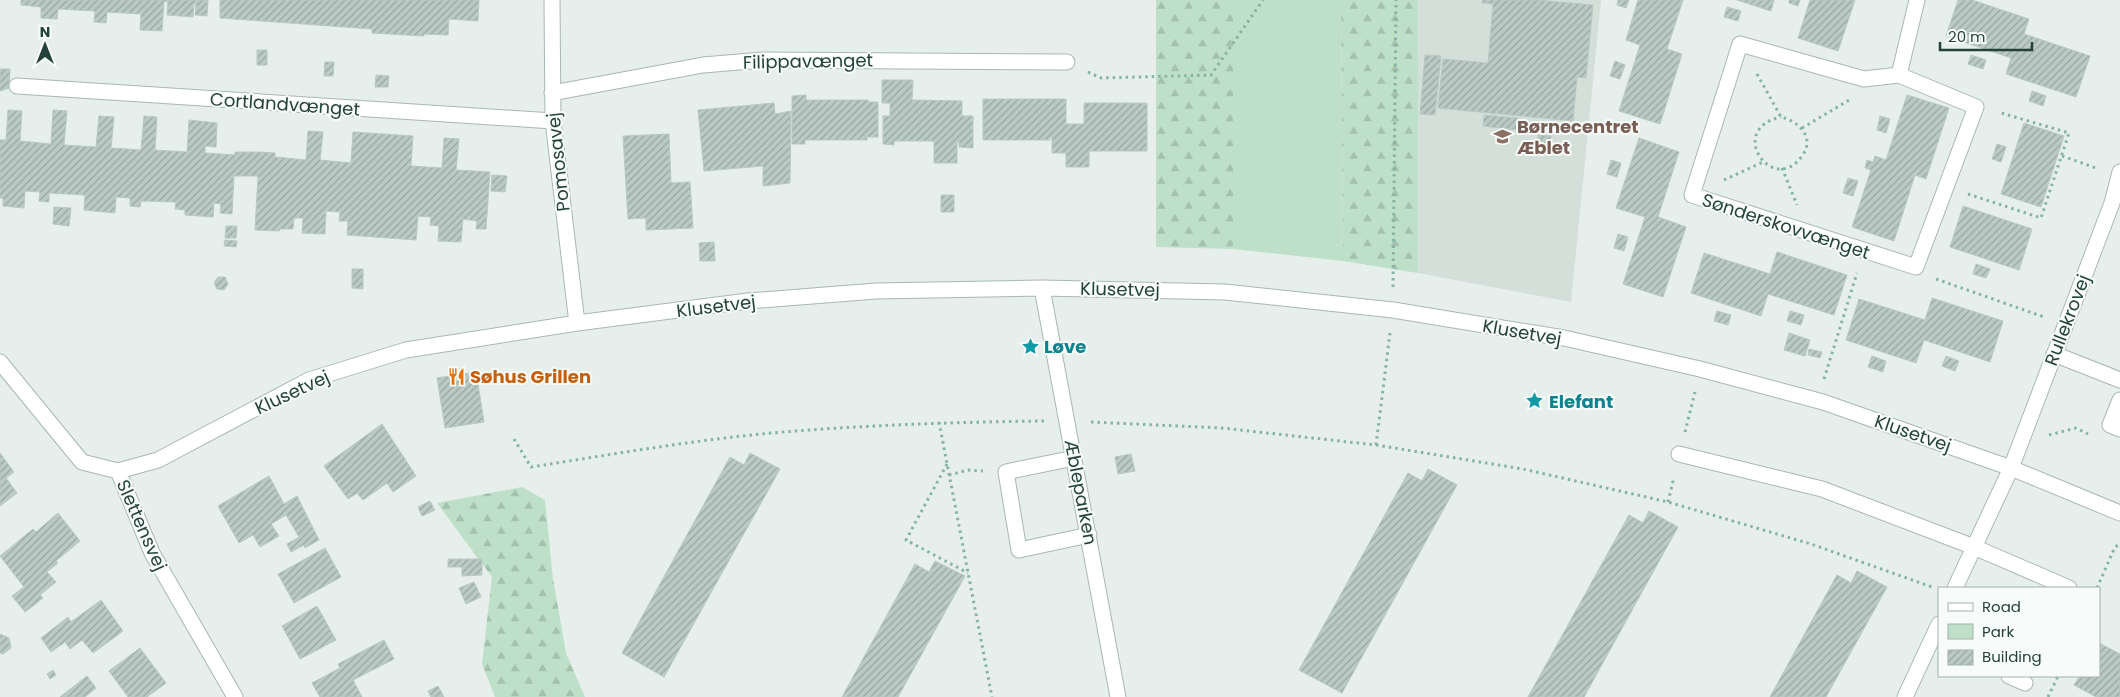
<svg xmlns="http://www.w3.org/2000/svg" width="2120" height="697" viewBox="0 0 2120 697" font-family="Poppins,sans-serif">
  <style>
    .built { fill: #d4dfda }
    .green { fill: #bfe0c8 }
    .forest { fill: url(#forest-firs) }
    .building { fill: url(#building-hatch); stroke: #b8c9c2 }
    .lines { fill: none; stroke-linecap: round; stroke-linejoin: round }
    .minor-casing { stroke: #a8b8b2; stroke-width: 17 }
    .path { stroke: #86b3a5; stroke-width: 3; stroke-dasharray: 2.5 4; stroke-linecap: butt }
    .minor { stroke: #fff; stroke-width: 15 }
    .labels { text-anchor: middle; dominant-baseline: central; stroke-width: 4; stroke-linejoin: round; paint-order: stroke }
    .street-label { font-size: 18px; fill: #24423a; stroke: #f7fbf9 }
    .education-label { font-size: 18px; font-weight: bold; fill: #785e54; stroke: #f7fbf9; text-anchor: start }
    .culture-label { font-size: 18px; font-weight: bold; fill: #0d838f; stroke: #f7fbf9; text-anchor: start }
    .food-label { font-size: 18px; font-weight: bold; fill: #c56008; stroke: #f7fbf9; text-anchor: start }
  </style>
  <defs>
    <pattern id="forest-firs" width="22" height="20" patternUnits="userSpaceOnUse" patternTransform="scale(1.25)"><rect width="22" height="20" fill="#bfe0c8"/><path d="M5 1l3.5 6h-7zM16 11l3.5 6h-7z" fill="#a4c1ad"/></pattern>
    <pattern id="building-hatch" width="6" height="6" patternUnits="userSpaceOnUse" patternTransform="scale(1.25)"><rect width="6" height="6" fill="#bbcac4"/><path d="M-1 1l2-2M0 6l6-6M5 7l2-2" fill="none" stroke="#98a6a0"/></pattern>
  </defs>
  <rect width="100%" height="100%" fill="#e6efeb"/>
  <path class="built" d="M1418,0H1601L1571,302L1418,273Z"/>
  <path class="green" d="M1233,0H1341L1343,261L1233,249Z"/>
  <path class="forest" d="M1156,0H1233V249L1156,247Z
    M1341,0H1418V273L1343,261Z
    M522,487L545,500L553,579L566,653L585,697H495L482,664L492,577L437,503Z"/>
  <path class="building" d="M21,0H208L207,16L195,15L196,4H194L193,17L167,15L168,2L164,1L162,31L140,30L141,14L107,12L106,23L94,22L95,11L58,9L57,19L41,18V7L21,5Z
    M220,0H479L478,21L449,19L448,35L424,34V36L372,33V29L220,18Z
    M1483,0H1537L1593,5L1586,78L1577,77L1573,121L1438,108L1443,59L1488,63L1493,4L1482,3Z
    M1618,0H1629L1626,8L1617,5Z
    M1638,0H1683L1667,49L1682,54L1660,124L1619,111L1640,45L1626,40Z
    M1737,0H1774L1771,11Z
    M1789,0H1800L1798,6L1789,3Z
    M1810,0H1855L1838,51L1798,38Z
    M1958,0H1972L2029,19L2024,34L2090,56L2076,97L2006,74L2011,58L1946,36Z
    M1727,7L1741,11L1738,21L1724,17Z
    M257,50H267V65H257Z
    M1425,55L1441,56L1435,115L1420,114Z
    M1971,55L1986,60L1983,69L1968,64Z
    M1615,61L1625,65L1620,79L1610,76Z
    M325,62H334L333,76H324Z
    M0,69H10L9,88L0,91Z
    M376,75L389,76L388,87H375Z
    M882,80H913L912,100L962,101V116H973V148L959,147V141L957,142V163H934V141H894V145L883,144V116H890V103H882Z
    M2032,91L2046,96L2043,106L2029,101Z
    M806,95V100H868V102H878V137H867V140H805V144H792V96Z
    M1907,95L1949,108L1926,179L1915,175L1894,241L1852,227L1871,170L1865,168L1867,160L1873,162L1875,156L1886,160Z
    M983,99H1066V124H1084V103H1147V151H1089V167H1066V153H1052V137H1050V140H983Z
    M774,103L775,114L791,111L790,183L763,186V166L704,171L698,110Z
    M8,110L22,111L20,141L51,144L53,110L67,111L64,145L96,147L99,116L114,117L111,148L141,150L144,116L157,117L155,150L187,152L189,120L217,123L216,147L205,146V153L235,155V152H260L275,153V157L306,160L308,131L323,132L320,160L351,163L353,132L413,136L411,166L442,168L444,138L459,139L456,170L490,172L486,229H476L477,221L463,219L461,242L438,241L439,226L430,225L431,217L418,216L416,240L347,235L348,221H339L340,212L326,211L325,234L302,233L303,218H294L293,229H280L279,231L255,230L258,176H234L232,214L220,213L221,204L214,203L213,217L185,215V210L175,209L176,202L141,201L140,207L130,206V198L116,197L115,213L84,210L85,195L49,193V202L39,201L40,192L25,191L24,208L3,206V198H0V140H6Z
    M1484,115L1518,118L1517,130L1483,126Z
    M1880,116L1890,119L1886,133L1877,130Z
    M2024,123L2064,136L2041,207L2001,194Z
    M669,134L671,183L690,182L693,228L646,230V218L628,219L623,136Z
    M1538,135L1551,136L1549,155L1536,153Z
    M1639,138L1679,152L1658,217L1686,227L1663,297L1623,284L1645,217L1616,208Z
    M1997,144L2006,147L2001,162L1992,159Z
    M1611,160L1621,163L1617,177L1607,174Z
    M492,175L507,176L505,192L491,191Z
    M1848,178L1858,181L1853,196L1843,193Z
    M941,195H954V212H941Z
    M1963,206L2032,229L2019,270L1950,247Z
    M54,207L71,208L69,226L53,224Z
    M226,226H237L236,238H225Z
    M1618,234L1628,237L1624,251L1614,248Z
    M225,240L237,241L236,247L224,246Z
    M714,242L715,261H700L699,243Z
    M1777,252L1847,275L1834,315L1768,294L1761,316L1691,293L1704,253L1770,274Z
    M1976,264L1990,269L1986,278L1973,274Z
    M352,269H363V289L352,288Z
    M218,277H225L228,284L224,290L217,289L214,283Z
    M1932,298L2003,321L1990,362L1924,340L1916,363L1846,340L1859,299L1925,320Z
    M1717,311L1731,315L1728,325L1714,321Z
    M1790,311L1804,315L1801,325L1787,321Z
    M1789,333L1810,340L1805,356L1784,350Z
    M1809,349L1822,352L1820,358L1808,355Z
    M1872,356L1886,361L1883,372L1868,367Z
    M1946,356L1959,361L1955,371L1942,366Z
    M476,372L484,422L445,428L437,378Z
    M382,424L416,476L393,492L387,483L363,500L357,493L348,499L324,466Z
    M0,453L14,472L6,478L17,493L0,506Z
    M750,453L780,469L664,677L622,653L730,457L744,465Z
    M1131,454L1135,471L1118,474L1115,457Z
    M1428,469L1457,485L1342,693L1299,670L1408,473L1422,481Z
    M269,476L284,504L297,496L319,540L305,548L304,545L291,552L287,544L299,537L286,515L271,524L279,536L260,547L253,535L239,543L218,506Z
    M430,501L435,510L422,516L418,507Z
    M1649,511L1678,527L1584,697H1528L1629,515L1643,523Z
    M58,513L80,541L56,561L58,563L47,572L56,582L40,595L43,598L25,612L12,596L24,587L0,556L33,529L36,532Z
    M325,548L341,577L294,603L278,574Z
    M448,559H482V575L462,576V567H448Z
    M935,561L965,576L898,697H842L915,564L929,572Z
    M1857,571L1887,587L1826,697H1770L1837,575L1851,583Z
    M474,582L481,597L466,604L459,588Z
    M101,600L123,631L93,653L82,640L70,649L65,642L51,652L41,638L68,617L71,622Z
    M317,606L336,640L300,659L282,626Z
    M0,634L9,638L11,648L3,654L0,653Z
    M384,640L394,659L353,680L362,697H320L312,683L340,668L338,664Z
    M2099,643L2120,654V697H2096L2074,685L2080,676H2099Z
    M140,648L166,683L147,697H128L109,671Z
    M53,670L56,675L50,679L47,674Z
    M87,676L96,688L85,697H60Z
    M438,686L444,697H431L428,691Z"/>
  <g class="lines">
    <defs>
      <path id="minor" d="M552,0L553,121L577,323
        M1740,44L1864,79L1899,75L1976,107L1916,267L1692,195Z
        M1899,75L1917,0
        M17,86L553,121
        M552,93L703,65L763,60L1067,62
        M1042,288L1118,697
        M2054,354L2120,380
        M0,362L82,462L118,471
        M2120,400L2110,425L2120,429
        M1679,454L1822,489L1974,547L2069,588
        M1074,458L1006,472L1019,550L1089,535
        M118,471L158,460L309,380L406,350L577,323L748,301L876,291L1042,288L1225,292L1393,310L1564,338L1700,369L1823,402L2011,468L2120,513
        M118,471L152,553L235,697
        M1955,588L2011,468L2112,203L2120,172
        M2009,676L2025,683
        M1905,697L1939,624"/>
    </defs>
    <use href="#minor" class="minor-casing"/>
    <path class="path" d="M1088,72L1101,78L1211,75L1263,0
      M1757,74L1781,117C1798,121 1816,137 1802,156C1773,197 1725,129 1781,117
      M1802,128L1851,99
      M2062,156L2096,168
      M1782,168L1797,205
      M1724,180L1763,162
      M1968,194L2041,218L2069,133L1998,112
      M1936,279L2044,317
      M1393,287L1396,0
      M1824,379L1857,273
      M939,422L992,697
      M1091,422L1222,428L1376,445L1523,469L1668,502L1811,544L1932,587
      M1685,432L1695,392
      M2049,435L2076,428L2088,434
      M514,439L531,467C615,454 699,439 783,432C870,425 957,422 1045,421
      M1376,445L1390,333
      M947,464L906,540L968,573
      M949,475L968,470L983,471
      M1668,502L1674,477
      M2097,588L2115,547L2120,544
      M2048,697L2058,676"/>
    <use href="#minor" class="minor"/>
  </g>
  <defs>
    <symbol id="school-bare" viewBox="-9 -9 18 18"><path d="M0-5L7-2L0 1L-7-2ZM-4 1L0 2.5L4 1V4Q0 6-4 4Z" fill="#8d6e63" stroke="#f7fbf9" stroke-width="2.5" paint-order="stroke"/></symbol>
    <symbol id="sight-bare" viewBox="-9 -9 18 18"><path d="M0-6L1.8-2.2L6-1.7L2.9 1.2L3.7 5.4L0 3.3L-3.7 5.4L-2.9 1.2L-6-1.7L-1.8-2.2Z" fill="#0f9aa8" stroke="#f7fbf9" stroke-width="2.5" paint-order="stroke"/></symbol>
    <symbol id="restaurant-bare" viewBox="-9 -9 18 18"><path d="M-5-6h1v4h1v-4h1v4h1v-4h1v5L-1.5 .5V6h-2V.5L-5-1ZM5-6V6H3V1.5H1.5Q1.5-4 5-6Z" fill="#e8710a" stroke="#f7fbf9" stroke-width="2.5" paint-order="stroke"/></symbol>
  </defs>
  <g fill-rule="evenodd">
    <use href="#school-bare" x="1490" y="124" width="25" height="25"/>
    <use href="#sight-bare" x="1018" y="334" width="25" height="25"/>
    <use href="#restaurant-bare" x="444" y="364" width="25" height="25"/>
    <use href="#sight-bare" x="1522" y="388" width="25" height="25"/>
  </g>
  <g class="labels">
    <g class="street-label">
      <text transform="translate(808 61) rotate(-1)">Filippavænget</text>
      <text transform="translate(285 104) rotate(4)">Cortlandvænget</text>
      <text transform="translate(558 162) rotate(-96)">Pomosavej</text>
      <text transform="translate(1786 226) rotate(18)">Sønderskovvænget</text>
      <text transform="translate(1120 289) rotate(1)">Klusetvej</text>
      <text transform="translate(716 306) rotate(-7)">Klusetvej</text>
      <text transform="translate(2067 320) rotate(-69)">Rullekrovej</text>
      <text transform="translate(1522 332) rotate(10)">Klusetvej</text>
      <text transform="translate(292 392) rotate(-25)">Klusetvej</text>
      <text transform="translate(1913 433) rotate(19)">Klusetvej</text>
      <text transform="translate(1081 492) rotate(79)">Æbleparken</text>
      <text transform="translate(142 525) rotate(66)">Slettensvej</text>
    </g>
    <g class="education-label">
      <text x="1517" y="126">Børnecentret<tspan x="1517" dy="21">Æblet</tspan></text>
    </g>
    <g class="culture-label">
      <text x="1044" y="346">Løve</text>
      <text x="1549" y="401">Elefant</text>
    </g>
    <g class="food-label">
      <text x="470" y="376">Søhus Grillen</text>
    </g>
  </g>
  <rect x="1938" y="587" width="162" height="90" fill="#f7fbf9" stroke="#a3b1ad"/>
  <rect x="1948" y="603" width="25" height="8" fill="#ffffff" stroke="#a3b1ad"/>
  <text x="1982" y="612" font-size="15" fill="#24423a">Road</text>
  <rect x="1948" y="624" width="25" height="15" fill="#bfe0c8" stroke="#a3b1ad"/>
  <text x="1982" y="637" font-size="15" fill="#24423a">Park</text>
  <rect x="1948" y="650" width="25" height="15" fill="url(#building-hatch)" stroke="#a3b1ad"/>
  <text x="1982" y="662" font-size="15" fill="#24423a">Building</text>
  <g transform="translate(45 45)" stroke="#f7fbf9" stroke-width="4" paint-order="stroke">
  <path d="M0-4L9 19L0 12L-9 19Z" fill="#24423a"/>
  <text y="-8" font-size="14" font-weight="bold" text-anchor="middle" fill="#24423a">N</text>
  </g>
  <path d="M1940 42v8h92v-8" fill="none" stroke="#24423a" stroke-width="2.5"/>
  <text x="1948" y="42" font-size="15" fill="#24423a" stroke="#f7fbf9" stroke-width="4" paint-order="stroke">20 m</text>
</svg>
